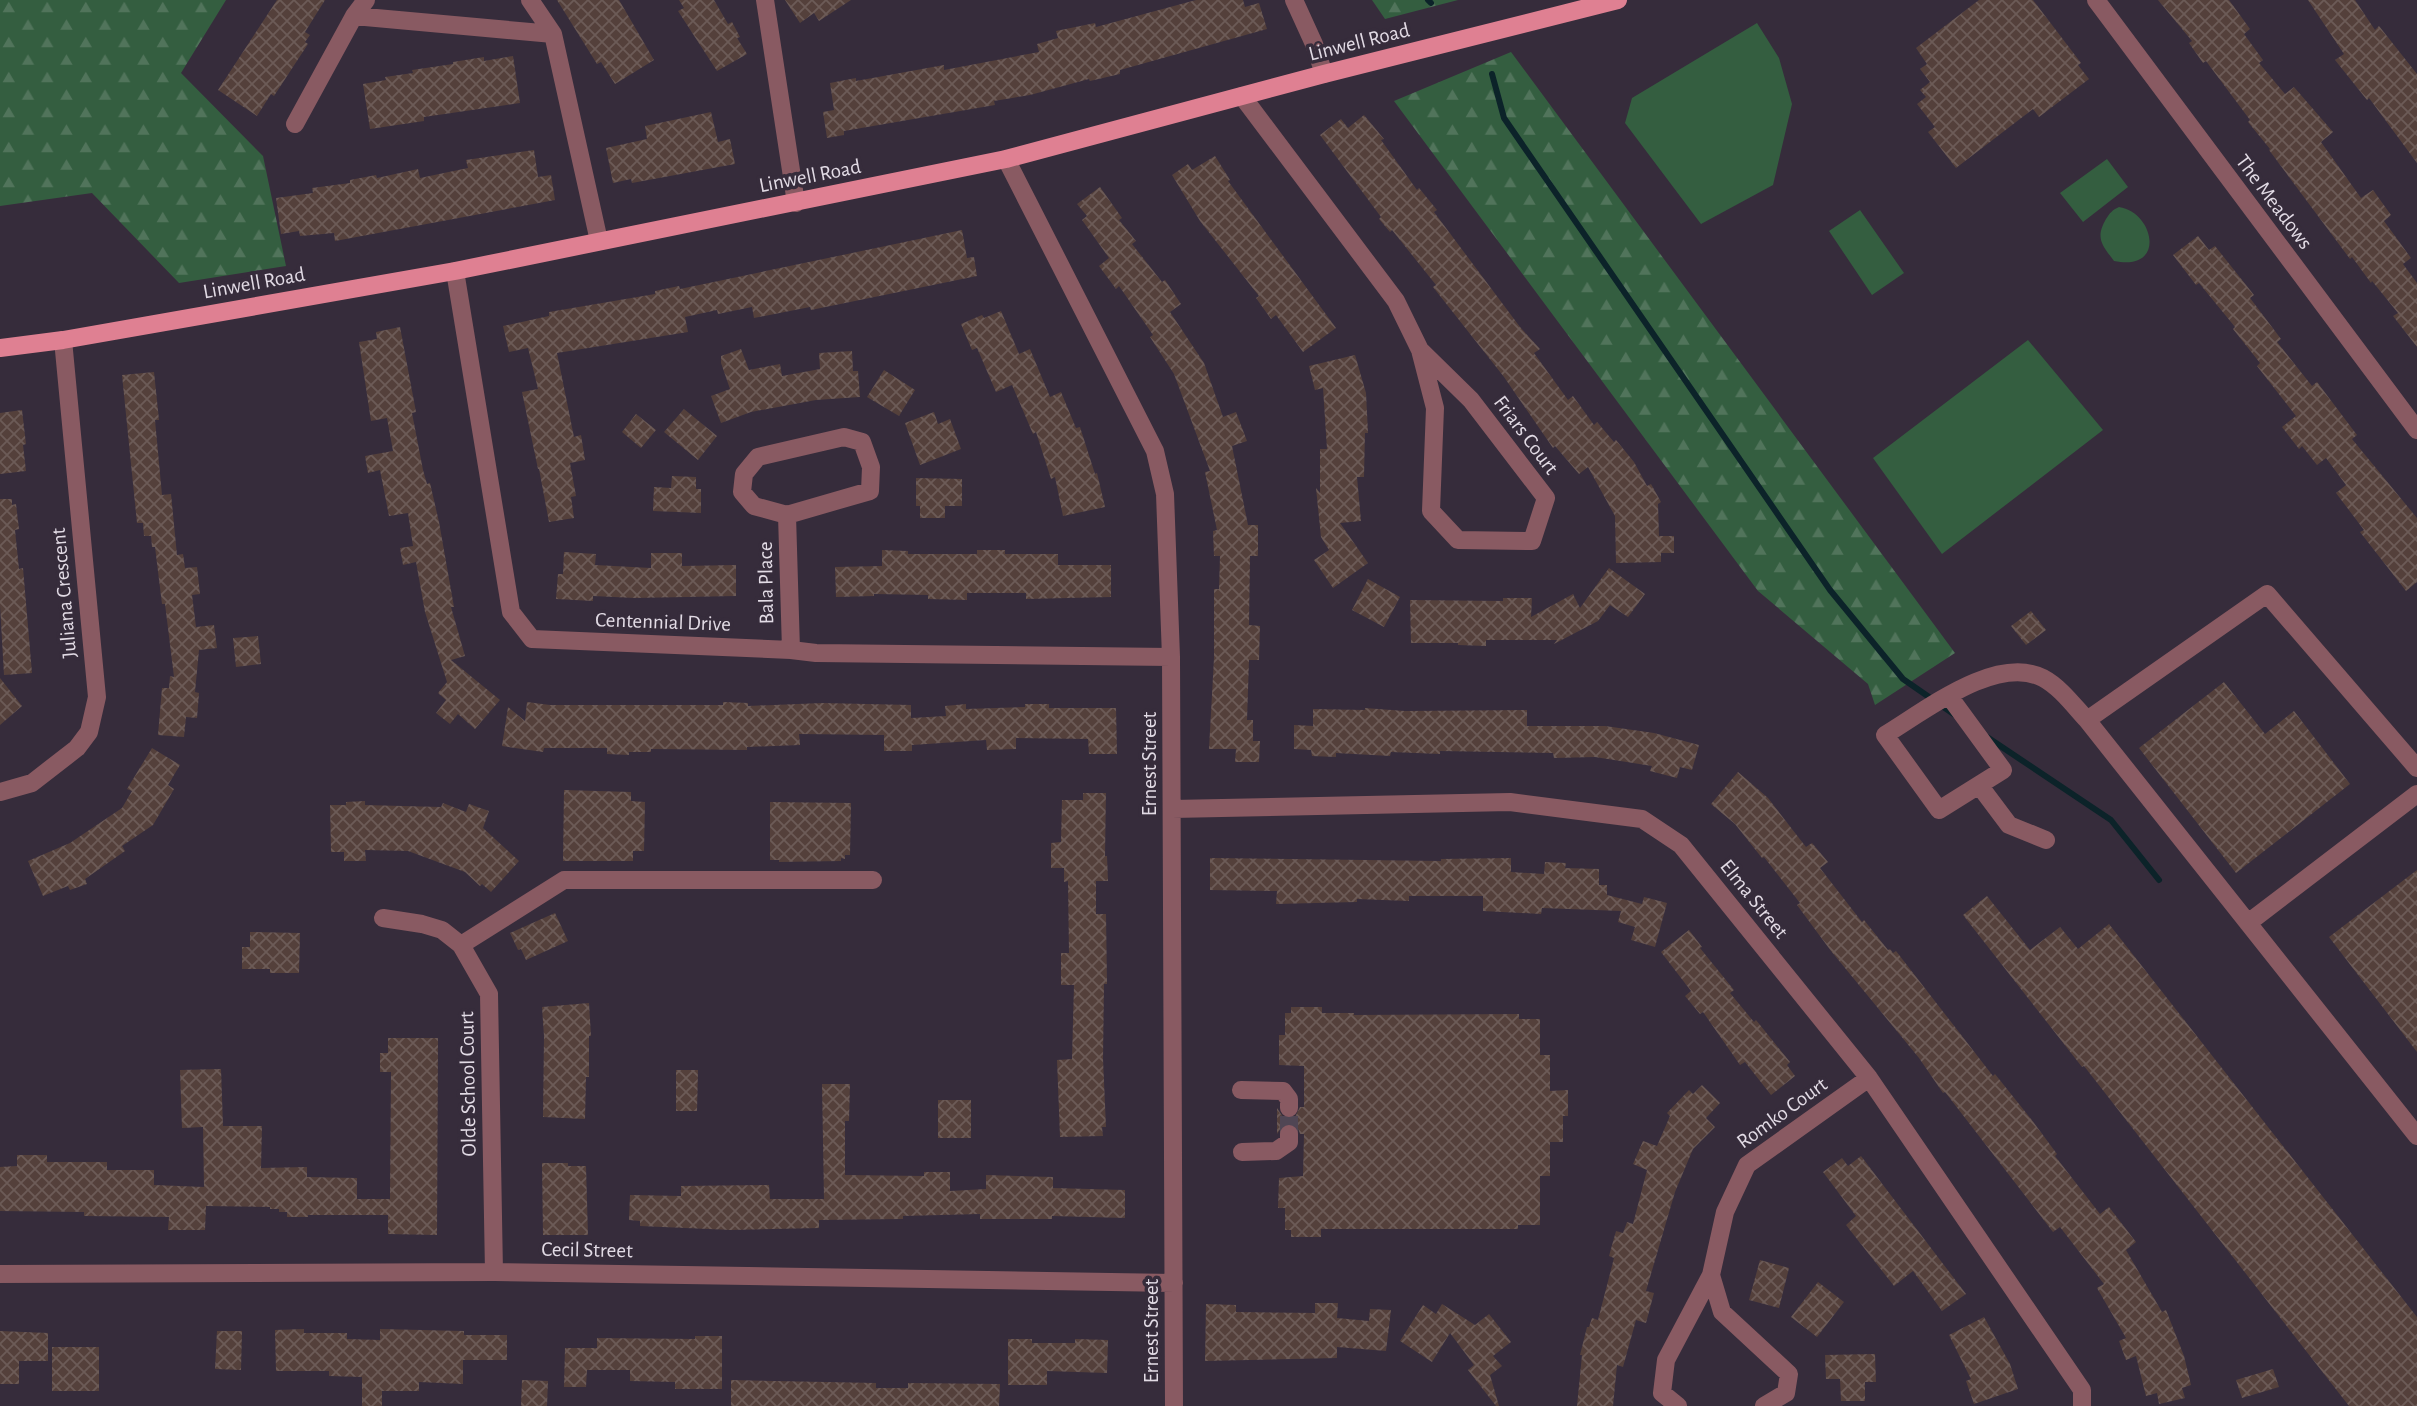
<svg xmlns="http://www.w3.org/2000/svg" width="2417" height="1406" viewBox="0 0 2417 1406" font-family="'Alegreya Sans',sans-serif">
  <style>
    .forest { fill: url(#forest-firs) }
    .park { fill: #345e40 }
    .lines { fill: none; stroke-linecap: round; stroke-linejoin: round }
    .stream { stroke: #0c2329; stroke-width: 6 }
    .building { fill: url(#building-cross-hatch) }
    .minor-tunnel { stroke: #504654; stroke-width: 18; stroke-dasharray: 18 9; stroke-linecap: butt }
    .minor { stroke: #895a62; stroke-width: 18 }
    .major { stroke: #df8092; stroke-width: 18 }
    .labels { text-anchor: middle; dominant-baseline: central; stroke-width: 7; stroke-linejoin: round; paint-order: stroke }
    .street-label { font-size: 21px; fill: #e2dbe5; stroke: #362c3b }
  </style>
  <defs>
    <pattern id="forest-firs" width="22" height="20" patternUnits="userSpaceOnUse" patternTransform="scale(1.75)"><rect width="22" height="20" fill="#345e40"/><path d="M5 1l3.5 6h-7zM16 11l3.5 6h-7z" fill="#51745b"/></pattern>
    <pattern id="building-cross-hatch" width="8" height="8" patternUnits="userSpaceOnUse" patternTransform="scale(1.75)"><rect width="8" height="8" fill="#54403b"/><path d="M0 0l8 8M0 8l8-8" fill="none" stroke="#6c5b57"/></pattern>
  </defs>
  <rect width="100%" height="100%" fill="#362c3b"/>
  <path class="forest" d="M0,0H226L181,73L263,156L286,266L179,283L92,193L0,206Z
    M1372,0H1458L1385,19Z
    M1511,52L1955,653L1875,705L1868,684L1758,591L1394,101Z"/>
  <path class="park" d="M1757,23L1779,58L1792,104L1773,185L1701,224L1625,123L1632,98Z
    M2107,159L2128,187L2083,222L2060,193Z
    M2119,207C2154,212 2167,272 2114,261C2102,245 2095,238 2106,219C2110,213 2112,210 2119,207Z
    M1860,210L1904,273L1872,295L1829,231Z
    M2028,340L2103,430L1942,554L1873,458Z"/>
  <g class="lines">
    <path class="stream" d="M1428,0L1431,3
      M1492,74L1504,118L1830,590L1903,679L1955,715
      M1987,737L2111,820L2159,880"/>
  </g>
  <path class="building" d="M277,0H325L305,32L310,35L305,42L308,44L274,96L271,94L257,116L218,90Z
    M557,0H619L654,60L615,84L601,62L597,64Z
    M679,0H714L728,24L732,22L740,37L737,38L747,54L717,71L678,11L684,8Z
    M785,0H851L819,21L814,13L800,23Z
    M1196,0H1243L1245,7L1259,3L1267,29L1120,70V74L1090,81L1089,79L1030,95L994,101L995,105L844,131V135L827,138L823,112L834,110L830,83L856,78V81L944,65V70L1039,52L1037,44L1058,38L1056,31L1095,23L1096,27Z
    M1979,0H2033L2081,63L2078,65L2089,79L2039,117L2033,109L1956,168L1928,132L1935,127L1917,104L1926,97L1920,90L1930,82L1920,69L1927,64L1916,48Z
    M2158,0H2229L2250,29L2244,34L2263,60L2259,63L2285,94L2294,87L2333,132L2321,142L2361,198L2373,190L2391,215L2384,221L2411,258L2403,264L2417,283V347L2393,316L2398,313L2372,281L2371,283L2352,257L2350,259L2269,150L2270,149L2248,122L2250,120L2206,61L2203,63L2189,43L2192,41Z
    M2308,0H2355L2375,30L2379,26L2417,74V163L2369,98L2367,100L2335,60L2344,54Z
    M513,56L520,103L424,117V121L370,129L363,84L386,80L385,77L413,73L412,70L453,64V62L484,57V61Z
    M711,112L718,142L730,139L735,164L632,183L631,179L613,183L606,148L647,139L645,126Z
    M1364,115L1384,139L1381,140L1417,190L1419,188L1437,210L1434,212L1520,327L1540,349L1534,353L1568,400L1573,396L1594,425L1597,422L1614,442L1616,440L1634,462L1647,486L1651,484L1661,502L1658,504L1659,536H1674V553H1661V562L1616,563L1615,516L1588,467L1579,474L1555,446L1553,448L1504,377L1433,287L1436,285L1392,230L1390,232L1379,219L1381,217L1320,135L1341,119L1348,128Z
    M534,150L538,177L551,175L555,200L335,241L334,233L300,236L299,231L281,234L276,198L313,193L312,188L350,183V180L376,175L377,178L418,169L420,178L468,168L466,160Z
    M1215,156L1230,180L1228,181L1336,328L1303,352L1276,315L1271,319L1256,298L1259,296L1200,221L1172,175L1188,164L1192,170Z
    M1100,187L1122,218L1119,220L1136,241L1132,244L1162,282L1165,280L1181,304L1170,312L1204,363L1223,417L1236,412L1247,441L1232,446L1248,525H1258V556H1250L1249,625L1260,626L1259,660H1249L1247,720H1253V741H1260L1259,762H1235L1236,749H1209L1214,658V589H1219L1220,556H1214L1213,531L1217,530L1205,472L1210,471L1174,374L1150,337L1153,335L1119,286L1116,289L1099,266L1109,258L1082,220L1087,216L1077,204Z
    M962,230L967,258L974,257L977,276L811,310L810,307L754,318L752,307L718,314L717,310L685,317L688,332L557,353L574,437L581,435L585,460L570,463L576,496L571,497L574,518L549,522L539,469H538L522,392L538,389L528,348L509,352L503,326L549,316V312L655,294V291L679,286L680,289Z
    M2198,236L2209,250L2215,246L2254,295L2250,298L2281,339L2277,342L2312,386L2317,382L2357,435L2352,439L2417,518V582L2406,591L2360,532L2364,530L2336,493L2346,485L2326,458L2317,465L2302,446L2299,449L2282,427L2296,416L2257,366L2260,363L2233,329L2235,327L2199,283L2196,285L2173,255Z
    M1001,311L1019,354L1030,349L1050,397L1061,392L1076,428L1080,427L1095,474L1097,473L1105,507L1063,516L1055,477L1051,479L1036,432L1033,434L1012,385L996,392L977,348L972,350L961,324L982,315L984,318Z
    M400,327L416,412L412,413L423,470L427,484L430,483L439,522L454,607H451L465,656L451,660L500,700L475,729L458,714L450,724L436,713L446,700L438,693L447,682L425,612L416,562L403,565L400,548L413,546L408,513L389,516L380,470L368,473L365,456L393,451L387,418L371,421L359,342L377,339L376,332Z
    M741,349L749,370L780,364L782,376L820,369L819,353L852,351L853,371H858L860,397L816,400L751,412L721,423L711,396L730,389L721,363V356Z
    M1355,355L1366,393L1368,433H1365L1364,477H1357L1361,521L1340,523L1368,563L1333,588L1314,560L1329,550L1321,537L1316,488L1320,493V449H1327L1323,388L1315,390L1309,366Z
    M884,370L915,390L899,416L867,397Z
    M154,372L159,420H155L162,495L171,494L177,555L183,554L185,568L197,567L200,594L192,595L196,627L214,625L217,648L199,650L195,692L199,693L197,718L186,717L184,737L158,735L162,688H169L170,676L174,677L165,604H162L155,547H152L151,536H144L143,523H137L122,375Z
    M684,409L717,436L698,460L664,432Z
    M22,410L26,444L23,445L26,471L0,474V413Z
    M934,412L938,424L950,419L961,449L920,465L905,423Z
    M636,414L656,430L641,448L622,432Z
    M672,476L696,477V489H701V513L653,511L654,487L671,488Z
    M916,478L962,479V506H945V518H920V506H916Z
    M0,499H12V505L16,504L19,529L15,530L19,569L23,568L32,673L4,675L0,605Z
    M882,550L908,551V554H977V550H1005V554H1058V565H1111V597L1026,599V593H967V600L928,599V595L874,594V596L836,597L835,567L882,566Z
    M564,552L596,554L595,565L651,568V553H682V566L736,565V596L635,598L593,596V601L556,599L558,574H563Z
    M1609,568L1645,594L1628,617L1610,605L1598,621L1554,644L1557,640H1486V646L1458,645V643H1411L1410,600L1503,601V598H1532L1531,617L1573,594L1580,608Z
    M1368,579L1400,597L1384,627L1352,610Z
    M2031,611L2046,630L2026,645L2011,626Z
    M258,636L261,664L236,667L233,638Z
    M0,678L22,706L0,725Z
    M2224,682L2265,734L2294,711L2350,784L2236,873L2139,748Z
    M527,702L550,705H723V702L748,703V706L822,703L911,705V718L946,716L945,706L966,704V709L1025,707V704H1049V708H1116L1117,754H1089L1088,739L1016,738V749L987,750L986,740L912,745V751H884V735L799,734L800,745L747,747V750L651,749V752H629V755L607,754V748H544L543,752L502,746L508,707L525,721Z
    M1365,708L1405,711L1527,710V726H1605L1654,733L1699,745L1692,770L1680,767L1677,778L1650,771L1652,766L1595,757L1554,758L1553,753L1440,751V754L1391,752L1390,756L1336,753V757L1312,756L1311,750L1294,749V725L1313,726V709L1365,710Z
    M152,748L180,765L168,785L174,789L153,825L122,846L125,851L85,879L87,884L70,890L68,886L43,896L28,861L70,843L122,808L132,791L127,789Z
    M1738,772L1768,798L1806,847L1812,843L1828,862L1820,868L1862,922L1864,920L1888,950L1890,949L1893,953L1896,951L1993,1076L1995,1074L2031,1119L2057,1154L2055,1156L2100,1214L2109,1207L2136,1242L2126,1250L2162,1312L2166,1310L2184,1356L2191,1385L2182,1388L2185,1398L2159,1404L2157,1393L2146,1396L2136,1356L2126,1360L2119,1341L2126,1338L2097,1288L2104,1284L2060,1227L2053,1232L1945,1092L1943,1093L1919,1058L1831,951L1797,905L1800,903L1764,857L1762,858L1735,824L1711,804Z
    M564,790L631,792V801L645,802L644,851H633V861H563Z
    M1083,793H1106L1105,856H1107L1108,881H1096V914H1106L1107,984H1104L1103,1059L1106,1127H1102L1103,1136L1060,1137L1057,1060L1072,1059L1074,985H1061V953H1069L1068,881L1064,882V868H1051V843L1061,842L1062,800H1083Z
    M365,801V805L441,807L443,803L466,812L469,804L489,811L483,828L519,861L491,892L482,884L480,886L465,872L408,851L365,850L366,861H344V852H331L330,805H346V802Z
    M770,802L851,803L850,855H845V859L841,858V861L779,862V860H770Z
    M1210,858L1441,861V859L1511,858V872L1544,874L1545,862L1566,863L1565,868L1599,869V885H1607V895L1642,904L1644,897L1667,903L1655,947L1631,940L1635,927L1618,922L1621,911L1542,908L1541,914L1483,911V896H1409V901L1357,899V902L1276,904L1277,891L1210,890Z
    M2417,870V1052L2329,937Z
    M1987,896L2030,950L2060,927L2078,949L2109,924L2417,1317V1406H2349L2084,1066L2082,1067L1963,915Z
    M555,913L568,941L526,960L521,949L518,950L510,933Z
    M1689,930L1702,947L1700,948L1734,990L1730,993L1754,1022L1756,1020L1790,1062L1787,1065L1795,1076L1771,1095L1745,1062L1740,1065L1703,1012L1700,1014L1685,996L1691,991L1661,952Z
    M250,932L300,933L299,973H270V969H242V947H250Z
    M589,1003L591,1036H589V1077H586L585,1119L543,1117L544,1036L542,1007Z
    M1291,1007H1322V1013H1354V1015L1519,1014V1019H1540V1055H1550V1091L1568,1090V1116H1563V1142H1550V1176H1540V1225H1518V1229H1321V1237H1291V1230H1285V1208H1278L1279,1178L1303,1176L1304,1134H1300L1298,1128L1290,1123L1283,1125L1277,1134V1108L1283,1117L1290,1119L1295,1117L1300,1107H1304V1066L1279,1065V1035H1285V1013H1291Z
    M388,1038H438L437,1235L388,1234V1215H308V1217H287V1212H279V1209H270V1207L206,1206L205,1230H168L169,1217L84,1216V1212L0,1211V1167L17,1166V1155H47V1162H107V1170H154V1185L204,1187L203,1127L182,1128L180,1070L221,1069L223,1126H262L261,1168L307,1167V1177L357,1178V1199H390L391,1072H380V1053H388Z
    M676,1070H698L697,1111H676Z
    M822,1084H850L849,1121H845V1175L924,1176V1172H950V1191L986,1189V1175L1053,1177V1188L1125,1190V1218L1052,1216V1219H980V1214L903,1216V1219L819,1220V1228L731,1230L640,1226V1221L629,1220L630,1195L681,1196V1186L769,1185L770,1199H824Z
    M1702,1085L1720,1103L1706,1118L1715,1127L1693,1149L1675,1192L1646,1291L1654,1293L1646,1323L1636,1320L1623,1367L1617,1365L1613,1406H1577L1582,1355H1580L1587,1327H1589L1592,1318L1598,1320L1614,1258L1609,1256L1616,1231L1623,1233L1627,1222L1633,1224L1647,1170L1633,1164L1643,1141L1657,1146L1670,1116L1667,1113L1689,1090L1693,1094Z
    M938,1100H971V1138H938Z
    M1861,1156L1966,1294L1942,1311L1913,1271L1894,1286L1846,1225L1856,1216L1823,1172L1842,1158L1848,1166Z
    M542,1163H568V1166H586L588,1235H543Z
    M1760,1260L1789,1268L1779,1308L1749,1300Z
    M1818,1282L1844,1302L1817,1337L1791,1317Z
    M1315,1303H1338L1337,1318L1369,1321L1370,1309L1391,1310L1386,1351L1337,1347V1358L1205,1361L1206,1304L1236,1305V1312L1315,1313Z
    M1442,1304L1475,1325L1489,1314L1511,1342L1493,1356L1502,1366L1490,1375L1499,1406H1496L1468,1370L1474,1365L1450,1333L1432,1362L1400,1341L1423,1305L1436,1314Z
    M1984,1317L2010,1364L2018,1389L1974,1404L1966,1381L1971,1379L1949,1335Z
    M304,1329V1333H347V1339L380,1340V1329L464,1331V1335H507V1360H463V1384L419,1382V1391H382V1406H362V1377L329,1376V1371H276L275,1330Z
    M0,1331L48,1333V1361H19V1384H0Z
    M217,1331H242L241,1370L215,1369Z
    M695,1336H722V1389H675V1382L630,1381V1370H587L586,1387H564L565,1348H597V1338L695,1339Z
    M1008,1339H1032V1343H1075V1339L1108,1340L1107,1373L1047,1371V1385H1008Z
    M52,1347H99V1391H52Z
    M1875,1354L1876,1382H1865V1401H1841L1840,1379H1826L1825,1355Z
    M2273,1369L2279,1387L2242,1398L2236,1380Z
    M522,1380L548,1381L547,1406H521Z
    M731,1380L876,1383V1388H908V1383L1000,1384L999,1406H731Z"/>
  <g class="lines">
    <path class="minor-tunnel" d="M1289,1134V1108"/>
    <path class="minor" d="M530,0L553,34L599,241
      M765,0L796,203
      M1294,0L1314,44L1324,74
      M2096,0L2417,430
      M354,16L553,34
      M1242,96L1396,301L1420,350L1435,408L1431,511L1458,540L1532,541L1546,498L1471,400L1420,350
      M295,124L354,16L366,0
      M1006,159L1155,451L1165,494L1171,657L1174,1406
      M455,271L511,612L532,639L791,650L816,653L1171,657
      M787,515L754,506L742,492L744,474L758,457L844,437L862,442L871,467L870,491L787,515L791,650
      M1949,696L2003,770L1939,810L1885,735C1925,711 1996,654 2043,678C2060,687 2074,706 2087,720L2417,1136
      M2087,720L2267,594L2417,768
      M1979,785L2009,825L2046,840
      M0,792L32,783L77,748L89,732L97,697L63,340
      M1172,809L1510,802L1642,819L1681,845L1869,1078L2082,1390V1406
      M383,918L422,924L442,930L461,945L489,994L494,1272
      M2248,923L2417,794
      M461,945L564,880H873
      M1241,1090L1283,1091L1289,1099V1108
      M1242,1152L1276,1151L1289,1142V1134
      M0,1274L494,1272L1174,1283
      M1711,1275L1722,1312L1789,1374L1786,1393L1764,1406
      M1678,1406L1662,1393L1666,1360L1711,1275L1725,1212L1747,1165L1869,1078"/>
    <path class="major" d="M0,348L63,340L455,271L1006,159L1324,74L1618,0"/>
  </g>
  <g class="labels">
    <g class="street-label">
      <text transform="translate(1359 42) rotate(-14)">Linwell Road</text>
      <text transform="translate(810 176) rotate(-11)">Linwell Road</text>
      <text transform="translate(2274 202) rotate(53)">The Meadows</text>
      <text transform="translate(254 283) rotate(-10)">Linwell Road</text>
      <text transform="translate(1526 435) rotate(53)">Friars Court</text>
      <text transform="translate(766 583) rotate(-91)">Bala Place</text>
      <text transform="translate(64 593) rotate(-95)">Juliana Crescent</text>
      <text transform="translate(663 622) rotate(2)">Centennial Drive</text>
      <text transform="translate(1149 764) rotate(-90)">Ernest Street</text>
      <text transform="translate(1754 899) rotate(51)">Elma Street</text>
      <text transform="translate(468 1084) rotate(-91)">Olde School Court</text>
      <text transform="translate(1782 1113) rotate(-36)">Romko Court</text>
      <text transform="translate(587 1250) rotate(1)">Cecil Street</text>
      <text transform="translate(1151 1331) rotate(-90)">Ernest Street</text>
    </g>
  </g>
</svg>
